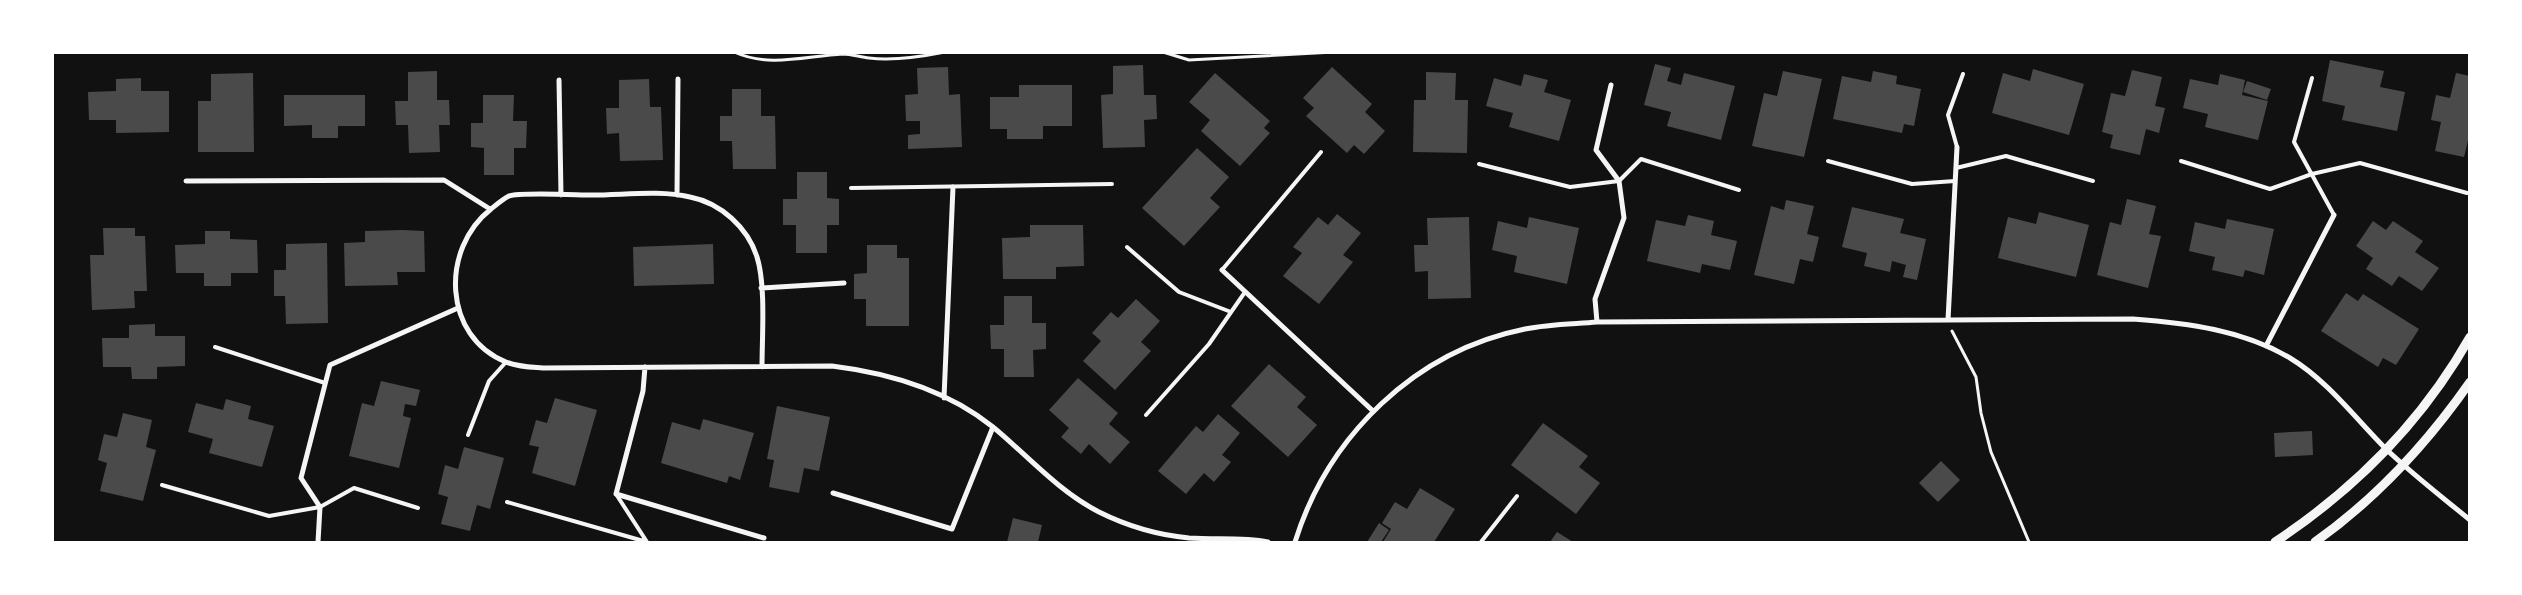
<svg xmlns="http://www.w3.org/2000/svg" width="2522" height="595" viewBox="0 0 2522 595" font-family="'Noto Sans',sans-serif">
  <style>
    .building { fill: #4a4a4a }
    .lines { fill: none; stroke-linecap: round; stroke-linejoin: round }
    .path { stroke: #f5f5f5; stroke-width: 3 }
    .service { stroke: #f5f5f5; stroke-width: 4 }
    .minor { stroke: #f5f5f5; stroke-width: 5 }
    .tertiary { stroke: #f5f5f5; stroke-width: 9 }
  </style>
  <rect width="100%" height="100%" fill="#111"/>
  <path class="building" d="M2330,60L2384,71L2380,87L2405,92L2397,131L2342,120L2345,106L2322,101Z
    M1655,64L1671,68L1667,81L1681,85L1684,73L1735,86L1721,140L1667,126L1671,112L1644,105Z
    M1143,65L1144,95H1156L1157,119L1144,120L1145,147L1103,148L1101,95L1113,94V66Z
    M948,67L949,95L960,94L962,147L908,149V135L920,134V121H906L905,95L918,94L917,68Z
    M1332,67L1372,104L1365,112L1385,131L1364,154L1354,145L1347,153L1306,116L1314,108L1303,98Z
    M2033,69L2084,84L2069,135L1992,113L2003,73L2030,81Z
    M2132,70L2162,77L2155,106L2165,108L2159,133L2146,129L2140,155L2110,148L2113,135L2102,132L2111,93L2125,96Z
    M437,71V100H449L450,125H439L440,152L409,153L408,125H396L395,101H408V72Z
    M1783,71L1822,79L1804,157L1752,146L1764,93L1777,96Z
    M1873,71L1897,76L1896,84L1921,89L1914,126L1904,124L1902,133L1833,119L1842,76L1871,82Z
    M1426,72L1456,73L1455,100H1468L1467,153L1413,152L1414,100H1426Z
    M253,73L254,152H198V101H211V74Z
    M1215,73L1270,121L1264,128L1270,133L1240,166L1201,131L1210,120L1189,102Z
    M2456,73L2470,76V132L2464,157L2435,151L2441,122L2431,120L2436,95L2450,98Z
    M1524,74L1548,80L1544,92L1571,100L1559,141L1509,127L1513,113L1486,106L1494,78L1521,86Z
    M2220,74L2245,80L2242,95L2268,101L2258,140L2205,127L2208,114L2183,108L2190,79L2218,85Z
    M141,78V91H169V132L116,133V120H89L88,92L116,91V79Z
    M649,79L650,107H661L663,160L620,161L619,133L607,134L606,108H619V80Z
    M2247,81L2271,89L2267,100L2243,92Z
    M1019,85H1072V126H1043V139H1007V129H990V97H1019Z
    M732,89H761V116H775L776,169H733L732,141H720V116H732Z
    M284,95H365V126H338V138H312V125L284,126Z
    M483,95H514L513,121H527L526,148H514V175H484V148L471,147V123H483Z
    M1197,148L1229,177L1210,198L1220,207L1184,246L1142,208Z
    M797,172H827V198L839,199V225H827V253H796V225H783V199H797Z
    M2127,199L2156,206L2149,234L2161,236L2148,288L2097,275L2110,222L2121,225Z
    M1786,200L1814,206L1807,234L1819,237L1813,262L1800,259L1794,284L1754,275L1771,206L1784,210Z
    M1852,207L1904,219L1900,233L1926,239L1917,280L1903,277L1906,265L1892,261L1890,272L1864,266L1867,253L1842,247Z
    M2039,212L2089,225L2076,277L1998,258L2008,217L2036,224Z
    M1337,214L1361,233L1343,255L1353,262L1319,304L1283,276L1302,253L1293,247L1318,217L1328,225Z
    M1688,215L1714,221L1711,235L1737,241L1730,270L1702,264L1700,273L1647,261L1656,220L1685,226Z
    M1469,217L1471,298L1428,299V271L1415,272L1414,245H1428L1427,218Z
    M1529,217L1579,228L1567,284L1514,272L1517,256L1492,250L1498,221L1527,228Z
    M2227,219L2274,229L2264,275L2245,270L2243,277L2212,270L2215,257L2189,251L2195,222L2225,229Z
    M2373,221L2386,230L2393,221L2423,241L2415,252L2439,268L2422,291L2399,276L2392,286L2366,269L2373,258L2356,246Z
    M1030,225H1083L1084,266L1056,267V279H1003L1002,238L1030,237Z
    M103,228H135V236H145L147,291H134L135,308L92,310L90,255H104Z
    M403,230L424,231L425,272H397L398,285L345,286L344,243L365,242V231Z
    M205,231H230V239L257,240L258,273H231V286H204V273H176L175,245L205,244Z
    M327,243L328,323L286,324L285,296H274V270H286V244Z
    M713,244L714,284L634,286L633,247Z
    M867,245H897V258H909V326H866V299H854V274L867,273Z
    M2346,293L2358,301L2363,294L2419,329L2396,365L2383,358L2378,367L2321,331Z
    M1004,296H1032V323H1046V349L1033,350L1034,377H1004V349H991L990,325H1004Z
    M1136,299L1160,321L1141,342L1151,351L1115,390L1083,361L1101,341L1092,333L1111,312L1118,318Z
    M155,324V336H185V366L157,367V379H132L131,367H103L102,338H129V325Z
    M1269,364L1306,397L1297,407L1317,425L1288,457L1231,406Z
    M1078,378L1118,413L1109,424L1130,442L1110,464L1089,444L1081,454L1061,437L1069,428L1049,410Z
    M381,381L420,390L416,406L405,404L403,416L411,418L399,468L349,456L362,403L374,406Z
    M555,398L597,410L575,486L532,473L539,447L529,445L536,420L547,423Z
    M226,399L251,406L248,419L274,426L262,467L209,453L213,439L188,432L196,403L223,410Z
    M777,406L830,417L819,471L804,468L799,493L769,487L774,460L767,459Z
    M123,413L152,420L146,447L156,450L143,501L100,491L107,463L98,460L104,434L117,437Z
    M1218,414L1240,433L1222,455L1231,462L1214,482L1204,473L1186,494L1158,471L1196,426L1203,432Z
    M703,419L754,433L740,480L729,476L727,483L661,463L672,422L700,430Z
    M1543,423L1588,456L1579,467L1600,483L1576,514L1511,465Z
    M2312,431L2313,455L2275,457L2274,433Z
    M464,447L504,458L490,509L477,505L470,531L441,524L448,497L438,494L445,465L458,469Z
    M1941,461L1960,480L1938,502L1919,483Z
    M1420,488L1455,509L1434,542H1383L1391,529L1382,523L1395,502L1407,509Z
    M1013,518L1042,525L1038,542H1007Z
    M1379,523L1389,530L1381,542H1367Z
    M1557,532L1573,542H1550Z"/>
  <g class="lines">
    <path class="path" d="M734,52C770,68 805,56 843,54C851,54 860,57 869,58C894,61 920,57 945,52
      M1163,52L1189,60L1334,52
      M1952,331L1976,377L1981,413L1991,452L2029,542"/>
    <path class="service" d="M2312,78L2294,142L2334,215
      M1957,147L1948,115L1963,74
      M1828,161L1912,184L1955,181
      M2181,161L2270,189L2312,174L2360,163L2467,193
      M1479,164L1570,187L1619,181L1641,159L1739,190
      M1956,168L2006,156L2093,181
      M851,188L1112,184
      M1127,247L1179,292L1231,312
      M1222,270L1321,152
      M215,347L325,383
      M1146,415L1209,344L1245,292
      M468,435L489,381L506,362
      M162,485L269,516L320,507L354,488L418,508
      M616,494L647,542
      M507,502L647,542
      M1481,542L1517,496"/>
    <path class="minor" d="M559,80L561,195
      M186,181L444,180L490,209
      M677,195L678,79
      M1222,270L1373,411
      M761,288L844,283
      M1948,320L1957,147
      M1597,322L1595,299L1624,218L1619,181L1596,150L1611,85
      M2266,346L2334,215
      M645,367L643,391L616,494L764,538
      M762,367C762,336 766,286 757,257C748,228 721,203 690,197C660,190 624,195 592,195C578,195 519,192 509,196C503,199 496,205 491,209C440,249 443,337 506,362C518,367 530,367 543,368L832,366C889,373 947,390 993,427C1027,455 1058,491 1099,512C1127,526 1158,535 1189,538C1216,540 1242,537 1268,542
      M944,398L953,187
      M833,493L952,529L993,427
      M318,542L320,507L301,478L330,365L458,308
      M1295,542C1328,436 1415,351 1525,329C1549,324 1573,324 1597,322L2133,319C2187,323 2243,330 2290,358C2328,381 2355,418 2386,449C2412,474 2442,497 2470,520"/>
    <path class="tertiary" d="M2275,542C2355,489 2422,422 2470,337
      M2315,542C2377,498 2426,445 2470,382"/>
  </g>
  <rect width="2522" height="595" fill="none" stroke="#ffffff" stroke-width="108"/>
</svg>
